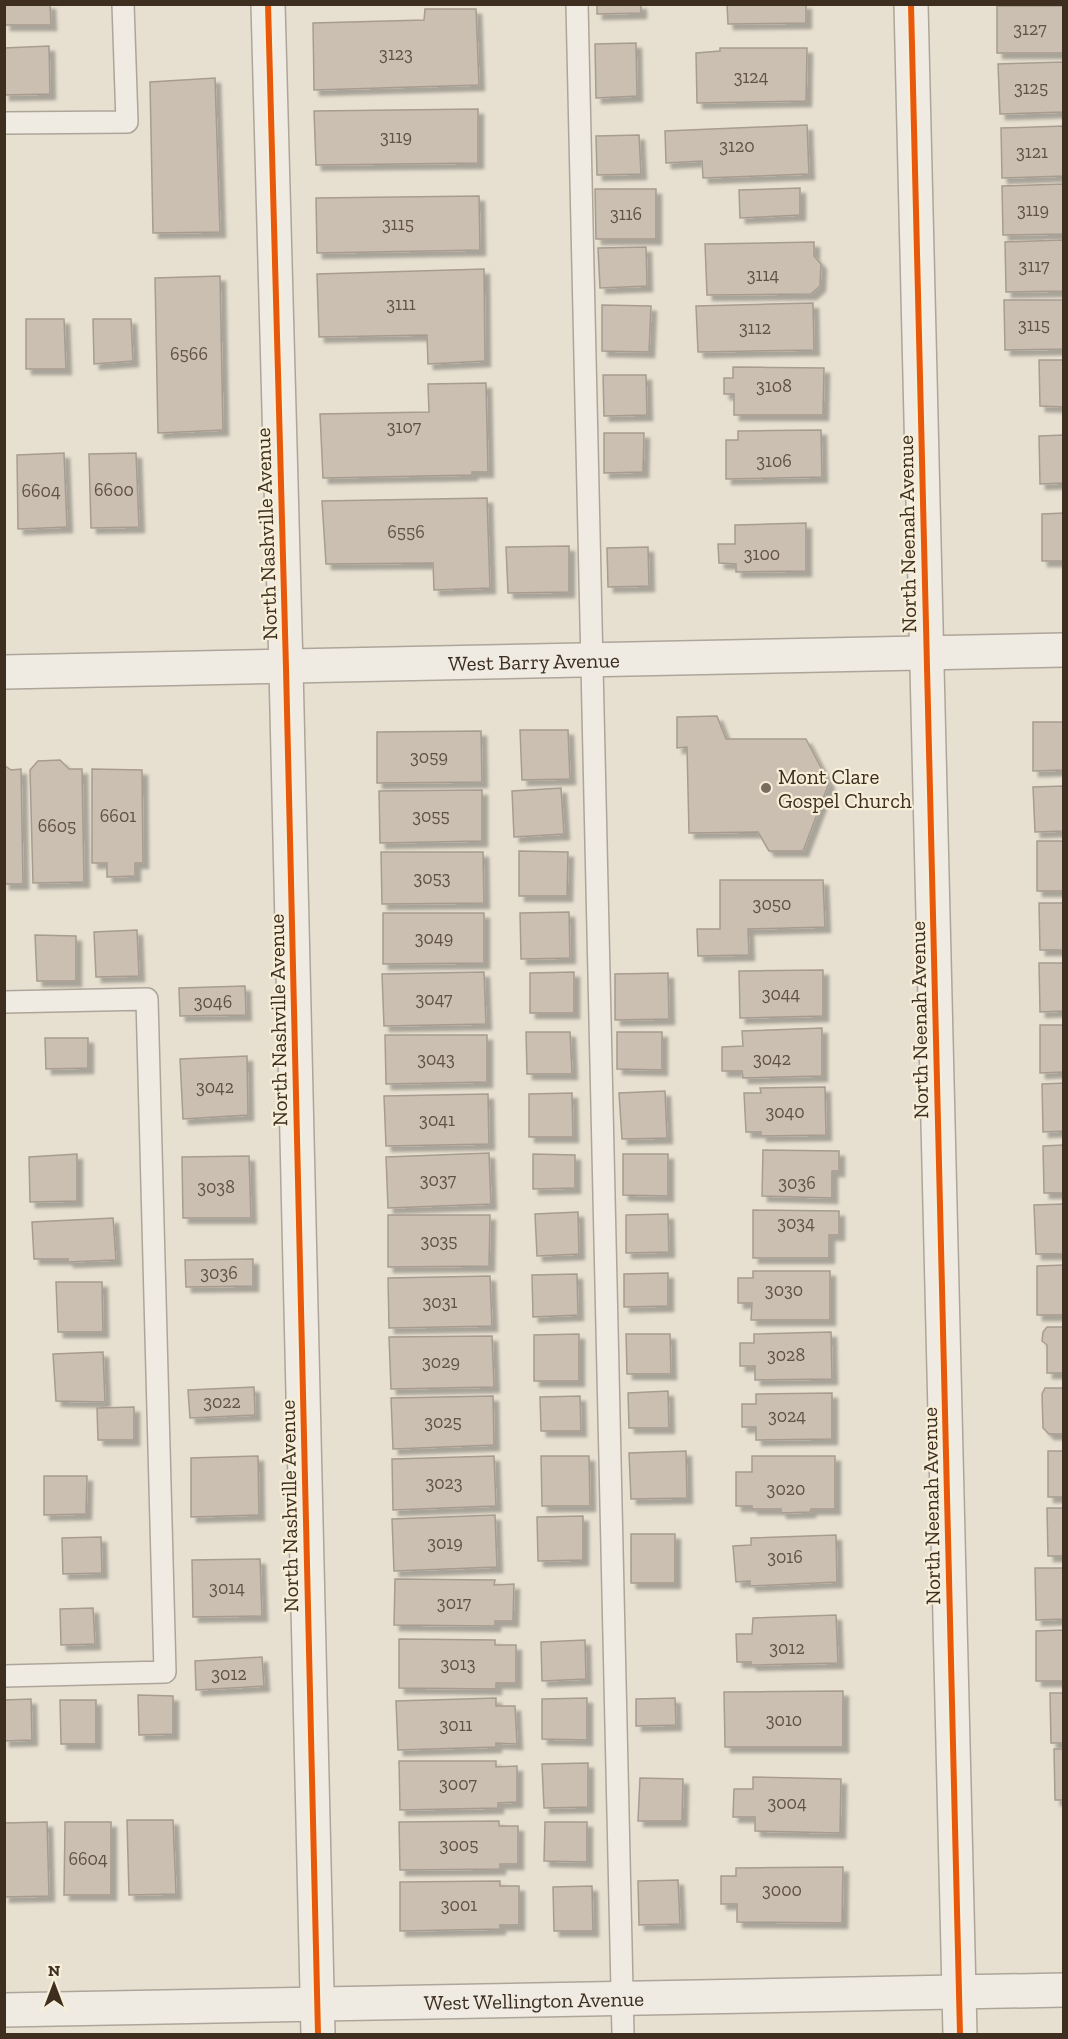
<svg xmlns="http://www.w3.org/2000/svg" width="1068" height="2039" viewBox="0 0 1068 2039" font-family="'Zilla Slab',serif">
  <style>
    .building { fill: #cbbfb2; stroke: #a89c90; stroke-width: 1.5; filter: url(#shadow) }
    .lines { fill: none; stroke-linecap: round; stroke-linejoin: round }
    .service-casing { stroke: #ada599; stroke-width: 24 }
    .minor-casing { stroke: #ada599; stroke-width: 36 }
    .service { stroke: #efebe3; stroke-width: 21 }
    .minor { stroke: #efebe3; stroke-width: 33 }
    .cycleway-casing { stroke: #f7eed8; stroke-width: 10 }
    .cycleway { stroke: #e8590c; stroke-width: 6 }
    .poi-dot { fill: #786c5e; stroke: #f7eed8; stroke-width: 2 }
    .labels { text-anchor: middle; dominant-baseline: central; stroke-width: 4.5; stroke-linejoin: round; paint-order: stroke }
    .number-label { font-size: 18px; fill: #605244 }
    .street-label { font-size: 21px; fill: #3d2e20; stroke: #f7eed8 }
    .poi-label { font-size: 21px; fill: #3d2e20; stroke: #f7eed8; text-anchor: start }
  </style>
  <defs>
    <filter id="shadow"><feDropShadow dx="5.5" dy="5.5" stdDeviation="1.5" flood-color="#0004"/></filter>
  </defs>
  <rect width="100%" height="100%" fill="#e7e0d1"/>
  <path class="building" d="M5,4H50L51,25H5Z
    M597,4H641V13L597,14Z
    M727,4H806V23L728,24Z
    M997,6H1064V53H997Z
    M425,9H476L479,85L314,90L313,23L424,20Z
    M636,43L637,96L596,98L595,44Z
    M49,46L50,94L4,95V48Z
    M720,48H807L806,101L697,103L696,53L720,51Z
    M1064,62V112L1000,114L998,64Z
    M215,78L220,232L153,233L150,82Z
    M478,109V163L316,165L314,111Z
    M807,125L809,174L703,178L702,161L666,163L665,131Z
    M1064,126V176L1002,178L1001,128Z
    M639,135L641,174L597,175L596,136Z
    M1064,184V234L1003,235L1002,186Z
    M800,188V215L740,218L739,190Z
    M595,189H656V239H596Z
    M479,196L480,250L317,253L316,198Z
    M1064,240V291L1006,292L1005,242Z
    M814,242V256L821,264L820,286L811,294L707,295L705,244Z
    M646,247L647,286L600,288L598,248Z
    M484,269L485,361L428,364L427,335L319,337L317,274Z
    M220,276L223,430L158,433L155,278Z
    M1004,300H1064V349L1005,350Z
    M813,303L814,350L698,352L696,306Z
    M602,305L651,306L649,352L602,351Z
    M26,319H64L66,369H26Z
    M93,319H131L133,361L94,364Z
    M1039,360H1064V407L1040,406Z
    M733,367L824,368L823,415H734V394H724V378H733Z
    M603,375H646L647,415L604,416Z
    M486,383L488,472H472V475L323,478L320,414L429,412L428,384Z
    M821,430L822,477L726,479V440H738V431Z
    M604,433H644L643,472L604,473Z
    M1064,435V483L1040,484L1039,436Z
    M64,453L67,527L18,529L17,455Z
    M136,453L139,527L91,528L89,454Z
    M487,498L490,588L434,590L433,563L326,564L322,501Z
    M1064,513V561H1042V514Z
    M806,523V571L736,572V564L719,563L718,544H735V525Z
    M569,546V592L508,593L506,547Z
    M648,547L649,586L608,587L607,548Z
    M717,716L726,739H806L829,783L803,851H769L758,832L689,833L687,747L677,748V717Z
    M1033,722H1064V770L1033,771Z
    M520,730H568L570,779L522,780Z
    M481,731L482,782L377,783V732Z
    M60,760L69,769H82L84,882L33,883L30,770L38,761Z
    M4,765L11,770L21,769L23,884H4Z
    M92,769L142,770L143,863H135V876L107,877V863H92Z
    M1064,786V831L1035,832L1033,787Z
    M561,788L564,834L514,837L512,791Z
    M482,790V841L380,843L379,791Z
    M1037,841H1064V891H1037Z
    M519,851L568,852L567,896H519Z
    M381,852H483L484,903L382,904Z
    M720,880H823L825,927L748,929L749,955L698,956L697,929H720Z
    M1039,903H1064V950H1040Z
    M569,912L570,958L521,959L520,913Z
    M383,913H484V963L383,964Z
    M137,930L139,976L96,977L94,932Z
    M35,935L76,936V981H37Z
    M1039,963H1064V1011L1040,1012Z
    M823,970V1016L740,1018L739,971Z
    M484,972L486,1024L384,1026L382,974Z
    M574,972V1013H530V973Z
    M668,973L669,1019L615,1020V974Z
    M245,986L246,1015L180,1016L179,988Z
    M1040,1025H1064V1072L1040,1073Z
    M822,1028V1076L743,1078L742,1071H722V1047L743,1046L742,1031Z
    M526,1032H570L572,1074H527Z
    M617,1032H662V1070L617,1069Z
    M385,1035H487V1082L386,1084Z
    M45,1038H88V1068L46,1069Z
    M247,1056L248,1115L183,1119L180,1059Z
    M1064,1083V1131L1043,1132L1042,1084Z
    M825,1087L826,1135L761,1136V1132H746L744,1093H761L760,1088Z
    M665,1091L667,1138L622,1139L619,1093Z
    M572,1093L573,1137H529V1094Z
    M488,1094L489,1144L386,1146L384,1096Z
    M1064,1145V1193H1044L1043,1146Z
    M763,1150L839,1151V1171H832V1198L762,1196Z
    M489,1153L491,1204L388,1208L386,1157Z
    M77,1154V1201L30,1202L29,1157Z
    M533,1154L575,1155V1188L533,1189Z
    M623,1154H668V1196L623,1195Z
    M249,1156L251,1218H183L182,1157Z
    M1064,1204V1254H1036L1034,1205Z
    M753,1210L839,1211V1235H829V1258H753Z
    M578,1212L579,1254L537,1256L535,1214Z
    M668,1214L669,1252L626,1253V1215Z
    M388,1215H490L489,1266L388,1267Z
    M113,1218L116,1260L68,1262V1259H34L32,1222Z
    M253,1259V1286L186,1287L185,1260Z
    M1064,1265V1315H1037V1266Z
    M753,1271H830V1320H751L752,1303H738V1278H753Z
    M668,1273V1306L624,1307V1274Z
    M577,1274L578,1315L533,1317L532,1275Z
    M490,1276L492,1326L389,1328L388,1278Z
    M56,1282H102L103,1332H58Z
    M1047,1327H1064V1373H1047V1345L1042,1341L1043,1332Z
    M831,1332L832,1379L755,1380V1366H740V1343H754V1334Z
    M579,1334V1381H534V1335Z
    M626,1334H670L671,1374H627Z
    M492,1336L494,1387L391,1389L389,1337Z
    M103,1352L105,1402L56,1401L53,1354Z
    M254,1387L255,1415L190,1418L188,1390Z
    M1045,1388H1064V1434H1049L1043,1428L1042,1394Z
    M668,1391L669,1428H629L628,1393Z
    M832,1393V1439L756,1440V1427H742V1404H756V1394Z
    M493,1396L494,1445L393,1449L391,1398Z
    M580,1396L581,1431H541L540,1397Z
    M134,1407V1440H98L97,1408Z
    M686,1451L687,1498L631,1499L629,1453Z
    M1048,1451H1064V1497H1048Z
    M258,1456L259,1515L191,1517V1458Z
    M494,1456L496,1506L393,1510L392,1459Z
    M541,1456H589L590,1506H542Z
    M752,1456H835V1509H811L810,1512L781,1513V1509H752V1506H736V1472H752Z
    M44,1476H87L86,1514L44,1515Z
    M1047,1508H1064V1556H1048Z
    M495,1515L497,1567L394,1571L392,1519Z
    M583,1516V1560L538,1561L537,1517Z
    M631,1534H675V1583H631Z
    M836,1535L837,1582L750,1586V1581L736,1582L733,1546L751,1545V1538Z
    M101,1537L102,1573L63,1574L62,1538Z
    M260,1559L262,1616L193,1617L192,1560Z
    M1035,1568H1064V1619L1036,1620Z
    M395,1579L495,1580L494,1585L514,1584L513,1621H495V1626L394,1625Z
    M93,1608L95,1644L61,1645L60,1609Z
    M836,1615L838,1663L751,1665V1662H737L736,1634H752L753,1618Z
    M1064,1630V1681H1036V1631Z
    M399,1639L495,1640V1645H516V1683H496V1689L399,1688Z
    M585,1640L586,1679L542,1681L541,1642Z
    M262,1657L264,1686L196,1690L195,1661Z
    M843,1691V1747H725L724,1692Z
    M1050,1693H1064V1743H1051Z
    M138,1695L173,1696V1734L139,1735Z
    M496,1698V1706H515L517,1744L496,1743V1747L398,1750L396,1701Z
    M587,1698V1740L542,1739V1699Z
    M675,1698L676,1725L636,1726V1699Z
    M31,1699L32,1740L4,1741V1700Z
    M60,1700H96V1744H61Z
    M1054,1749H1064V1800H1055Z
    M399,1761H496V1767L517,1766V1802L498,1803V1808L400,1810Z
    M588,1763V1807L544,1808L542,1764Z
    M753,1777L841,1779L840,1833L755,1831V1817H733L734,1789H753Z
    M640,1778L683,1779L682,1821H638Z
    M127,1820H173L176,1894L129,1895Z
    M499,1821V1826H518V1864H500V1869L400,1870L399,1822Z
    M47,1822L49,1896L4,1897V1823Z
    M65,1822H111V1895H64Z
    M545,1822H587V1862L544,1861Z
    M843,1867L842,1923L737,1922V1904H721V1876H736V1868Z
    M678,1880L680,1924L639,1925L638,1881Z
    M500,1881V1886H519V1925H500V1929L400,1931V1882Z
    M592,1886L593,1931H554L553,1887Z"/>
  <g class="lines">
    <defs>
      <path id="service" d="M577,4L623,2034
        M4,123L127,122L123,4
        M4,1002L147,999L165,1672L4,1676"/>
      <g id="minor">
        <path d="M268,4L286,668L318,2034"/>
        <path d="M911,4L960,2034"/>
        <path id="s1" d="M4,672L1064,650"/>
        <path id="s2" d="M4,2010L1064,1990"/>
      </g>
    </defs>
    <use href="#service" class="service-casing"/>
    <use href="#minor" class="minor-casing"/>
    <use href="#service" class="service"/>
    <use href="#minor" class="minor"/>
    <defs>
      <path id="cycleway" d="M268,4L286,668L318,2034
        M911,4L960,2034"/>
    </defs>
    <use href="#cycleway" class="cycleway-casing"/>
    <use href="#cycleway" class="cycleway"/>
  </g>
  <circle class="poi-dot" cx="766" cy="788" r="6"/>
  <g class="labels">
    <g class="number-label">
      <text x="1030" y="29">3127</text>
      <text x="396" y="54">3123</text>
      <text x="751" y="77">3124</text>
      <text x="1031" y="88">3125</text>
      <text x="396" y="137">3119</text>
      <text x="737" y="146">3120</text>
      <text x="1032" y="152">3121</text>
      <text x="1033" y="210">3119</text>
      <text x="626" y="214">3116</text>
      <text x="398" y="224">3115</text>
      <text x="1034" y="266">3117</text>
      <text x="763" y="275">3114</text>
      <text x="401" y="304">3111</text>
      <text x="1034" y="325">3115</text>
      <text x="755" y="328">3112</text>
      <text x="189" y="354">6566</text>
      <text x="774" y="386">3108</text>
      <text x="404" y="427">3107</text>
      <text x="774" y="461">3106</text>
      <text x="114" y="490">6600</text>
      <text x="41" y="491">6604</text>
      <text x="406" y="532">6556</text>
      <text x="762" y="554">3100</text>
      <text x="429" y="757">3059</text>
      <text x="118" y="816">6601</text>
      <text x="431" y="816">3055</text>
      <text x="57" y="826">6605</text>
      <text x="432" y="878">3053</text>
      <text x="772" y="904">3050</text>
      <text x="434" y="938">3049</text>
      <text x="781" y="994">3044</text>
      <text x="434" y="999">3047</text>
      <text x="213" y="1002">3046</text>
      <text x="436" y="1059">3043</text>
      <text x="772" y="1059">3042</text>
      <text x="215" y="1087">3042</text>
      <text x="785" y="1112">3040</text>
      <text x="437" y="1120">3041</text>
      <text x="438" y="1180">3037</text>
      <text x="797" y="1183">3036</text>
      <text x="216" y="1187">3038</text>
      <text x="796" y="1223">3034</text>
      <text x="439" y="1241">3035</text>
      <text x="219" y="1273">3036</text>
      <text x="784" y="1290">3030</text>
      <text x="440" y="1302">3031</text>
      <text x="786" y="1355">3028</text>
      <text x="441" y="1362">3029</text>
      <text x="222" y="1402">3022</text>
      <text x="787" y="1416">3024</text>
      <text x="443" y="1422">3025</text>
      <text x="444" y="1483">3023</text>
      <text x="786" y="1489">3020</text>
      <text x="445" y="1543">3019</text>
      <text x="785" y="1557">3016</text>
      <text x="227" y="1588">3014</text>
      <text x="454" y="1603">3017</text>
      <text x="787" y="1648">3012</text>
      <text x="458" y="1664">3013</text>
      <text x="229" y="1674">3012</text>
      <text x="784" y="1720">3010</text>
      <text x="456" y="1725">3011</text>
      <text x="458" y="1784">3007</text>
      <text x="787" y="1803">3004</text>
      <text x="459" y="1845">3005</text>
      <text x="88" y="1859">6604</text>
      <text x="782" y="1890">3000</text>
      <text x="459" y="1905">3001</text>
    </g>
    <g class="street-label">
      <text transform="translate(266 534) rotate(-92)">North Nashville Avenue</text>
      <text transform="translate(907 534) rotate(-91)">North Neenah Avenue</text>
      <text stroke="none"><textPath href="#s1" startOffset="530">West Barry Avenue</textPath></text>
      <text transform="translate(278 1020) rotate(-91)">North Nashville Avenue</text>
      <text transform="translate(919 1020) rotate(-91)">North Neenah Avenue</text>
      <text transform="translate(289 1506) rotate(-91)">North Nashville Avenue</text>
      <text transform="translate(931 1506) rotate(-91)">North Neenah Avenue</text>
      <text stroke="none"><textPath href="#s2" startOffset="530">West Wellington Avenue</textPath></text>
    </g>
    <g class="poi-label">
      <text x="778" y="776">Mont Clare<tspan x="778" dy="24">Gospel Church</tspan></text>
    </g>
  </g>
  <rect width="1068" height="2039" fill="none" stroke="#3d2e20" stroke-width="12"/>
  <g transform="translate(54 1985)" stroke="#f7eed8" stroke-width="4.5" paint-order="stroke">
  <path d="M0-4.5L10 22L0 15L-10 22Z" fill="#3d2e20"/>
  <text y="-9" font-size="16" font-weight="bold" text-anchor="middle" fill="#3d2e20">N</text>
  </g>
</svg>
